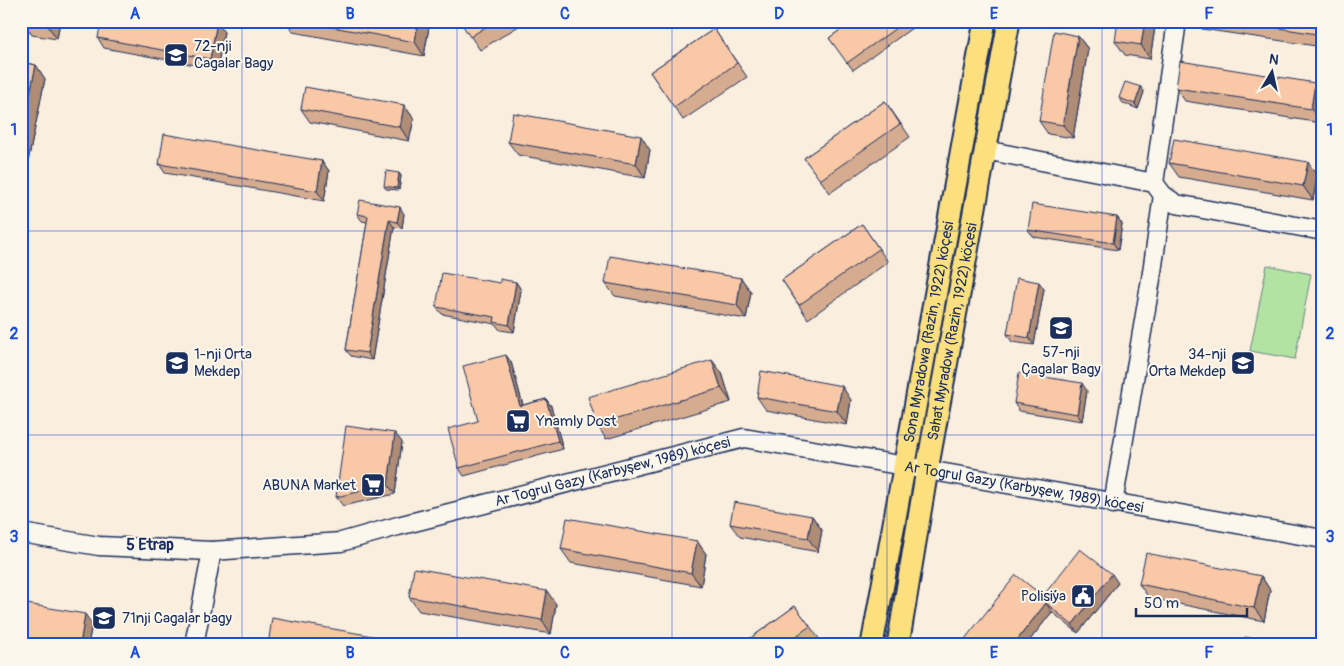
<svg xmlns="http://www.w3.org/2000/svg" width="1344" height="666" viewBox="0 0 1344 666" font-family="Pangolin,sans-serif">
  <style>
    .green { fill: #b3e3a3; stroke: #678980 }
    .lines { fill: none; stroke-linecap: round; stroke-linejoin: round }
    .minor-casing { stroke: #1b2f5e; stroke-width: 21 }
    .major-casing { stroke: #1b2f5e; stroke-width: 25 }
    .minor { stroke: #fbf7ec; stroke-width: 18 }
    .major { stroke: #fce080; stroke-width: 21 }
    .wall { fill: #d5ac90; stroke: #1b2f5e }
    .shaded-wall { fill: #ae8c75; stroke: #1b2f5e }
    .building { fill: #f8c8a7; stroke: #1b2f5e }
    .grid { fill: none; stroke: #1d4ed8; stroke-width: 1; stroke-opacity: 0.55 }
    .labels { text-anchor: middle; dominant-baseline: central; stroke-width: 4; stroke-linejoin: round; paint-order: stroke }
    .poi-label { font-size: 15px; fill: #1b2f5e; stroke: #fbf7ec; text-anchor: start }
    .street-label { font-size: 15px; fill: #1b2f5e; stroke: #fbf7ec }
    .neighbourhood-label { font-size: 16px; font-weight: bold; fill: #1b2f5e; stroke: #fbf7ec }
    .neatline { fill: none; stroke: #1d4ed8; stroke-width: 2 }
    .grid-label { font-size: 16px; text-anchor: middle; font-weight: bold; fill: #1d4ed8 }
  </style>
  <rect width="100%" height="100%" fill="#faeede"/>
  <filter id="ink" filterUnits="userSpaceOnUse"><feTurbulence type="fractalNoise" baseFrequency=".02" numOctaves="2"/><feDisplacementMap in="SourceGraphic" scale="10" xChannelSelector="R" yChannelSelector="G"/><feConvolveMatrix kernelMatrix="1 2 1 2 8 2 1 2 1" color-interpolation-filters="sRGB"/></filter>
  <g filter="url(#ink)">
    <path class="green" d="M1267,265L1311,274L1295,359L1250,351Z"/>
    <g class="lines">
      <defs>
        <g id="minor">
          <path d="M985,150L1154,183L1163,195L1176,204L1323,231"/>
          <path d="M1154,183L1177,21"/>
          <path d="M1113,504L1151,279L1163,195"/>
          <path id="s1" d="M21,533L99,546L212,551L341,542L398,526L744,438L1323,539"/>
          <path d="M194,645L212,551"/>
        </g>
        <g id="major">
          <path id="s2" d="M872,645L985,21"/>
          <path id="s3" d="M898,645L927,470L1009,21"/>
        </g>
      </defs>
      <use href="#minor" class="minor-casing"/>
      <use href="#major" class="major-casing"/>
      <use href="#minor" class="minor"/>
      <use href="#major" class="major"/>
    </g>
    <path class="wall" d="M23,21H60L57,39L32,35Z
      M286,21H426L429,27L424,56L293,32Z
      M460,21H527L480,50Z
      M853,21H922L853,70L829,38Z
      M1156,21L1150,59L1125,55L1115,41Z
      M1197,21H1323V47L1202,29Z
      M714,29L747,77L683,120L650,72Z
      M224,32L217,69L104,48L98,38Z
      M1078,36L1088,49L1073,138L1048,134L1039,121Z
      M21,62L36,65L45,79L25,176L21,175Z
      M1315,83L1323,94V110L1321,123L1185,101L1176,88Z
      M1144,92L1138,109L1123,103L1119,98Z
      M885,101L910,137L830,193L804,158Z
      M404,105L414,119L409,141L310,122L301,109Z
      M508,142L650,150L645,178L518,155Z
      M322,161L329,171L324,201L165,173L159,164Z
      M1169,163L1317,176L1313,200L1179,177Z
      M399,173L401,176L399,190L386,189L384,186Z
      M357,214H404L402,228L394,227L372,360L351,356L346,350L367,222L362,221Z
      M1117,217L1122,224L1118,250L1034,237L1028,230Z
      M862,224L888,262L808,319L782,280Z
      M741,278L751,292L746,319L615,296L605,283Z
      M516,282L521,290L514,332L500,330L495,324L442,314L436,307L500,283Z
      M1044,289L1034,345L1012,342L1007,334Z
      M511,362L523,405L546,399L551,406L563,449L464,476L459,468L478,421Z
      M722,373L731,402L606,439L597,425Z
      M1087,391L1082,421L1019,411L1014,403Z
      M757,397L851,400L847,425L766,410Z
      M402,442L395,494L343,506L336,497Z
      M812,516L822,530L818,552L740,537L730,524Z
      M697,541L706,554L701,586L571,563L561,549Z
      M1261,576L1270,590L1264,621L1149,598L1139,584Z
      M1118,583L1078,633L1052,612L1026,645H960L1043,596Z
      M409,597L556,604L551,634L419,611Z
      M21,603L92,624L88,645H21Z
      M795,606L820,640L813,645H741Z"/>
    <path class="shaded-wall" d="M48,21H60L57,39L48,26Z
      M418,21H426L429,27L424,56L415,42Z
      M1145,21H1156L1150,59L1141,45Z
      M217,22L224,32L217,69L210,59Z
      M1078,36L1088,49L1073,138L1063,125Z
      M36,65L45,79L25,176L21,170V135Z
      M1315,83L1323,94V110L1321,123L1311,109Z
      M1141,87L1144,92L1138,109L1135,104Z
      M404,105L414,119L409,141L400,127Z
      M641,136L650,150L645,178L636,164Z
      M322,161L329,171L324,201L317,191Z
      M1308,162L1317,176L1313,200L1303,186Z
      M399,173L401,176L399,190L397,188Z
      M400,207L404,214L402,228L397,222Z
      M1117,217L1122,224L1118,250L1113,243Z
      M389,220L394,227L372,360L367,353Z
      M741,278L751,292L746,319L737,305Z
      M516,282L521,290L514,332L509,325Z
      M1039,282L1044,289L1034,345L1029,338Z
      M506,355L511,362L525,413L520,406Z
      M712,360L722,373L731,402L721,388Z
      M1082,383L1087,391L1082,421L1077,414Z
      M842,386L851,400L847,425L837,411Z
      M546,399L551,406L563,449L558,441Z
      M395,433L402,442L395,494L388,485Z
      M812,516L822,530L818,552L808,538Z
      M697,541L706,554L701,586L691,573Z
      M1112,574L1118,583L1078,633L1072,625Z
      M1261,576L1270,590L1264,621L1254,608Z
      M547,591L556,604L551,634L542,620Z
      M1046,603L1052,612L1026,645H1013Z
      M85,614L92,624L88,645H80Z
      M40,638L45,645H39Z"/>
    <path class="building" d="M23,21H48V26Z
      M101,21H211L217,22L210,59L98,38Z
      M299,21H418L415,42Z
      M460,21H495L470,37Z
      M853,21H906L847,63L829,38Z
      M1118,21H1145L1141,45L1115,41Z
      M1234,21H1323V35Z
      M714,29L737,63L674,107L650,72Z
      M1054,31L1078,36L1063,125L1039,121Z
      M1180,61L1315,83L1311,109L1176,88Z
      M21,62L36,65L21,135Z
      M1125,82L1141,87L1135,104L1119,98Z
      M305,87L404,105L400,127L301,109Z
      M885,101L900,124L820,180L804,158Z
      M513,113L641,136L636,164L508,142Z
      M164,134L322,161L317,191L159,164Z
      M1174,139L1308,162L1303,186L1169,163Z
      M386,171L399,173L397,188L384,186Z
      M360,200L400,207L397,222L389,220L367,353L346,350L368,216L357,214Z
      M1032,204L1117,217L1113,243L1028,230Z
      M862,224L879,249L799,305L782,280Z
      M610,256L741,278L737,305L605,283Z
      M442,273L500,283V279L516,282L509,325L494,322L495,317L436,307Z
      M1017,278L1039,282L1029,338L1007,334Z
      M506,355L520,406L546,399L558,441L459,468L448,429L478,421L463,366Z
      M712,360L721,388L597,425L588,397Z
      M761,371L842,386L837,411L757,397Z
      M1019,373L1082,383L1077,414L1014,403Z
      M346,426L395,433L388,485L336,497Z
      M734,502L812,516L808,538L730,524Z
      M567,518L697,541L691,573L561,549Z
      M1080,549L1112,574L1072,625L1046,603L1013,645H960L1016,575L1043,596Z
      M1146,553L1261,576L1254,608L1139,584Z
      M414,568L547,591L542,620L409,597Z
      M21,603L85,614L80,645L40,638L39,645L21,644Z
      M795,606L810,626L784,645H741Z
      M272,618L406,642V645H268Z
      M1245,637L1287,645H1244Z"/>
  </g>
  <path class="grid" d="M242,21V645M457,21V645M672,21V645M887,21V645M1102,21V645M21,231H1323M21,435H1323"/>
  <defs>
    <symbol id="school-square" viewBox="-11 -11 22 22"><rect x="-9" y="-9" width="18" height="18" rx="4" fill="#1b2f5e" stroke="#fbf7ec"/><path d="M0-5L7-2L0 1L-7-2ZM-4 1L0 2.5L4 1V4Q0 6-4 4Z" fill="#fff"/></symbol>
    <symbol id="supermarket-square" viewBox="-11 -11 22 22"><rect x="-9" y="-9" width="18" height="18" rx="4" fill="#1b2f5e" stroke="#fbf7ec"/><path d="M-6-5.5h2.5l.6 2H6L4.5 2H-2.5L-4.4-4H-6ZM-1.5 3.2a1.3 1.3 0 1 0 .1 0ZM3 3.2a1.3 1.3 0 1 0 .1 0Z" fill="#fff"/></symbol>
    <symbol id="civic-square" viewBox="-11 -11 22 22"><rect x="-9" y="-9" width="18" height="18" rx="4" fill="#1b2f5e" stroke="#fbf7ec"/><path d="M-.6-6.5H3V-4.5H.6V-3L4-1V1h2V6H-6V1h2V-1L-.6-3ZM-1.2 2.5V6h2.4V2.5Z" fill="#fff"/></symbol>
  </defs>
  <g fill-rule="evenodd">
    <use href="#school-square" x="162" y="41" width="28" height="28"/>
    <use href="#school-square" x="1047" y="314" width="28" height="28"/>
    <use href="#school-square" x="163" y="349" width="28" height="28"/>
    <use href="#school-square" x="1229" y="349" width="28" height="28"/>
    <use href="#supermarket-square" x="504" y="407" width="28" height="28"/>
    <use href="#supermarket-square" x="359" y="471" width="28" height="28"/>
    <use href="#civic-square" x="1069" y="582" width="28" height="28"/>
    <use href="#school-square" x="90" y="604" width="28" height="28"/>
  </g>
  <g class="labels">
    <g class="poi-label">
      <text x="194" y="46">72-nji<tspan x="194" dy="17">Cagalar Bagy</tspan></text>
      <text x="1061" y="352" text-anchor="middle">57-nji<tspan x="1061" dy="17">Çagalar Bagy</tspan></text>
      <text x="194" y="354">1-nji Orta<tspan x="194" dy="17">Mekdep</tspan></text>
      <text x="1226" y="354" text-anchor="end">34-nji<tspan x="1226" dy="17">Orta Mekdep</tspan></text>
      <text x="536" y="421">Ynamly Dost</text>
      <text x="356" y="485" text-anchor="end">ABUNA Market</text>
      <text x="1066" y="596" text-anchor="end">Polisiýa</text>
      <text x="122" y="618">71nji Cagalar bagy</text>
    </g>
    <g class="street-label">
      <text stroke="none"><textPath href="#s2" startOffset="318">Sona Myradowa (Razin, 1922) köçesi</textPath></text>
      <text stroke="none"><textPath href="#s3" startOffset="318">Sahat Myradow (Razin, 1922) köçesi</textPath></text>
      <text stroke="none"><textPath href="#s1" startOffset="602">Ar Togrul Gazy (Karbyşew, 1989) köçesi</textPath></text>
      <text stroke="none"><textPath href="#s1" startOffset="1022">Ar Togrul Gazy (Karbyşew, 1989) köçesi</textPath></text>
    </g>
    <g class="neighbourhood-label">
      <text x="150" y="545">5 Etrap</text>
    </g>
  </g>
  <rect width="1344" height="666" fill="none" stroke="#fbf7ec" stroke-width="55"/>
  <g transform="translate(1272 72) rotate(9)" stroke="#fbf7ec" stroke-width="4" paint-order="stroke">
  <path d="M0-4L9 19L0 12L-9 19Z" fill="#1b2f5e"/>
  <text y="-8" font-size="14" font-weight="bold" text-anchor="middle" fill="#1b2f5e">N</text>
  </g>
  <path d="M1136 608v8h111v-8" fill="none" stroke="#1b2f5e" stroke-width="2.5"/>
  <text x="1144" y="608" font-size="15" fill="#1b2f5e" stroke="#fbf7ec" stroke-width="4" paint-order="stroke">50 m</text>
  <rect x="28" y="28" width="1288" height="610" class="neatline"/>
  <g class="grid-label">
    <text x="135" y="19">A</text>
    <text x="350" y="19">B</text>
    <text x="565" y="19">C</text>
    <text x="779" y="19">D</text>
    <text x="994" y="19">E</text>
    <text x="1209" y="19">F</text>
    <text x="14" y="135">1</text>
    <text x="1330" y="135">1</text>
    <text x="14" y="339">2</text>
    <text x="1330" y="339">2</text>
    <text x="14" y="542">3</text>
    <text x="1330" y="542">3</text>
    <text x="135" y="658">A</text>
    <text x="350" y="658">B</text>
    <text x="565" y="658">C</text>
    <text x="779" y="658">D</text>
    <text x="994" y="658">E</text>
    <text x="1209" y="658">F</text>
  </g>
</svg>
